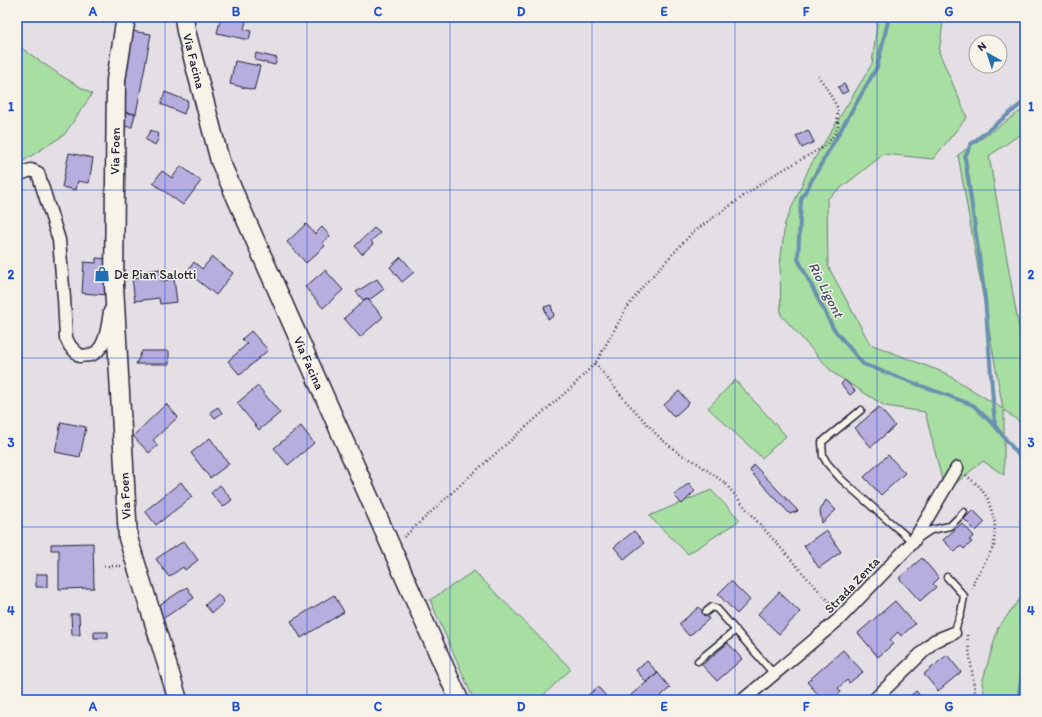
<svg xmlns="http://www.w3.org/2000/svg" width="1042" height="717" viewBox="0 0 1042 717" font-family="Itim,sans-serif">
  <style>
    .green { fill: #a7dea1; stroke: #64806e }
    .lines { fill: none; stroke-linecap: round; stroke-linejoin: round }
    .stream { stroke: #6a91af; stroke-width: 4 }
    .building { fill: #b7aedf; stroke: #22223b }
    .lane-casing { stroke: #22223b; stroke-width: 9 }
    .street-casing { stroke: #22223b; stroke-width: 15 }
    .secondary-casing { stroke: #22223b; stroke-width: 21 }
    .path { stroke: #22223b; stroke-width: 2.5; stroke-dasharray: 1 3; stroke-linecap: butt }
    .lane { stroke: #f7f3e8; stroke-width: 6 }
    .street { stroke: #f7f3e8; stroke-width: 12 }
    .secondary { stroke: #f7f3e8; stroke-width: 18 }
    .grid { fill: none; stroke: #1d4ed8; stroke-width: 1; stroke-opacity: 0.55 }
    .labels { text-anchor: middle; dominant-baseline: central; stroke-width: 3; stroke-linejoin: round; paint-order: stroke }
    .street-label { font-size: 13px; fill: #22223b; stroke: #f7f3e8 }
    .poi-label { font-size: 13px; fill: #22223b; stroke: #f7f3e8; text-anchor: start }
    .water-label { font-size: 14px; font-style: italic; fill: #40506b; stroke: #f7f3e8 }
    .neatline { fill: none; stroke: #1d4ed8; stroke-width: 1.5 }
    .grid-label { font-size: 13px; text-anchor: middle; font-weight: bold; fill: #1d4ed8 }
  </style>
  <rect width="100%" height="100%" fill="#e4dee5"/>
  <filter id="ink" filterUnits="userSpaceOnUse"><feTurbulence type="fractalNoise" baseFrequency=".025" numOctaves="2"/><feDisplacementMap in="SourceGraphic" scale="8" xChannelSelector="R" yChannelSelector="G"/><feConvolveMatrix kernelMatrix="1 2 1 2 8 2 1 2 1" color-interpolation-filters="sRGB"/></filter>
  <g filter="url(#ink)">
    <path class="green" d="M878,17H946L943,23L939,52L967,117L933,159L884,154L827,199L828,266L870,344L945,373L1003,409L958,155L1025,108V131L989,156L1025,363V426L1004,410V475L983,461L945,492L925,412L885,406L833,373L781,315L780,265L785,223L810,166L872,64Z
      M17,45L60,75L92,94L64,135L17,165Z
      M735,380L786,436L762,458L708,408Z
      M711,490L740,520L688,554L649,516Z
      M474,571L571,669L538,700H474L430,600Z
      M1025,592V700H986L982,683L998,628Z"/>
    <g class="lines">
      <path class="stream" d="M889,17L877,67L801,199L798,259L833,328L863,364L973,405L995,426L1025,463
        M995,426L985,298L965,157L971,144L1025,101
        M1018,700L1025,654"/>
    </g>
    <path class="building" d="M221,17H247L244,29L251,31L249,40L217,33Z
      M131,31L151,34L136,114L117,111Z
      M256,53L277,58L275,65L255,60Z
      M235,61L260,66L254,90L230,84Z
      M844,84L848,91L842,94L838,87Z
      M165,92L188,101L184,114L161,104Z
      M123,112L135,114L132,127L118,126Z
      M151,130L158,134L157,137L159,138L155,145L145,139Z
      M808,130L814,142L802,148L796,136Z
      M69,153L93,158L89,183L78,181L76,190L62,187Z
      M181,166L201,181L183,205L153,183L162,171L172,178Z
      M306,224L315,234L322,227L330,236L322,243L325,246L306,263L287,242Z
      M374,228L380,233L371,241L373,244L362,254L355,246Z
      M212,257L233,273L216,295L187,272L194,262L202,269Z
      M401,257L414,272L402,282L390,267Z
      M96,258L111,259L108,295L82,293L84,262L96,263Z
      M160,269L162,281L174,279L177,302L160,304L159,298L135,301L132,278L140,277V272Z
      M325,270L343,290L323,308L305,287Z
      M377,279L384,289L369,300L367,298L364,301L356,292Z
      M367,298L383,317L360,337L344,318L364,301L363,300Z
      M551,305L554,316L548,319L544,307Z
      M251,331L268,350L240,375L228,361L247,344L242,339Z
      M142,351H169V364H136Z
      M845,380L855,391L850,395L841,384Z
      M258,386L280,413L259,430L237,403Z
      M679,391L689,403L674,417L664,405Z
      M166,404L178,417L153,440L158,445L149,453L133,436Z
      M218,407L222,413L215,418L210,412Z
      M879,407L895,426L871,447L855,428Z
      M61,422L86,427L80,457L55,452Z
      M301,426L314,443L288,465L274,448Z
      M210,438L229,464L210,478L191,453Z
      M888,455L905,473L881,495L864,477Z
      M754,465L798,511L790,514L750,471Z
      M181,482L192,497L156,525L145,511Z
      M689,483L695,491L682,504L674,495Z
      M220,485L232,500L223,507L211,493Z
      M826,500L836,510L822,523L820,511Z
      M973,510L985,522L976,531L964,519Z
      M962,523L974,536L969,540L972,542L964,549L961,546L955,552L943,540Z
      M826,530L841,552L819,568L804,546Z
      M634,531L644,543L624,559L614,547Z
      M184,541L198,560L185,570L183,567L169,577L156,559L174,546L175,547Z
      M93,543L94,588L59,589V550H51V544Z
      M922,558L939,578L933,584L936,587L920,601L899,578Z
      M36,574H47V587H36Z
      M731,581L750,600L737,614L718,594Z
      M187,587L194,598L158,622L156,607Z
      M779,592L800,612L779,634L758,614Z
      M218,594L224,602L212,613L205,605Z
      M334,595L344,612L301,638L291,621Z
      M895,601L915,624L901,636L898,632L890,640L893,644L878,657L858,633Z
      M699,607L709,619L689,636L679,624Z
      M71,614H79L80,635H72Z
      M94,632H108V638H94Z
      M728,643L742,659L717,681L702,665Z
      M843,650L863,672L849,683L847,680L838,688L841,692L832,700H823L807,682Z
      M947,655L961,672L938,691L924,674Z
      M647,661L658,673L646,682L636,670Z
      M658,673L670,688L656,700H635L631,695Z
      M598,687L606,696L600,700H590L587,696Z
      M916,691L924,700H906Z"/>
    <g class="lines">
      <defs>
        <path id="lane" d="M861,410L822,442L823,456L827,463L841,479L877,511L913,542L931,530L950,526L964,512
          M947,577L964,596L961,613L954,633
          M706,612L712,607L717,609L774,674
          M698,661L736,630"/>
        <path id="street" d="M17,175L31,170L38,173L59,240L64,298L66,338L70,346L80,356C83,355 87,356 90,355C106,352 108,324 110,311
          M743,700L838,620L913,542L957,468
          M874,700L934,641L954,633"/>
        <path id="secondary" d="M126,17L116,80L114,285L128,538L178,700
          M184,17L186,31L220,161L459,700"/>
      </defs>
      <use href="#lane" class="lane-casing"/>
      <use href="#street" class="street-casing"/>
      <use href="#secondary" class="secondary-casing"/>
      <path class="path" d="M595,363L624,399L661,439L680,454L697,463L725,483L749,512L810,581L834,607
        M966,475L980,487L988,499L995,523L994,546L974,581L972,591
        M404,537L470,476L573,386L595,363L598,359L626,309L644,285L693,232L772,176L825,146L834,135L838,128L837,107L826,87L818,76
        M104,566H121
        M967,635L976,700"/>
      <use href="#lane" class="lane"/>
      <use href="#street" class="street"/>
      <use href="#secondary" class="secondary"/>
    </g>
  </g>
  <path class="grid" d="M165,17V700M307,17V700M450,17V700M592,17V700M735,17V700M877,17V700M17,190H1025M17,358H1025M17,527H1025"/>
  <defs>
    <symbol id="shop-bare" viewBox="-9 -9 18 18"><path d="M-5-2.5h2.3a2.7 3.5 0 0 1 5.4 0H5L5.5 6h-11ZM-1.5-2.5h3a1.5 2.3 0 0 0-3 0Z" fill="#1f6fb2" stroke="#f7f3e8" stroke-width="2.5" paint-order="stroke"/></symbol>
  </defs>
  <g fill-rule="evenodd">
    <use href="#shop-bare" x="91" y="263" width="22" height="22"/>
  </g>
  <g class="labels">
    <g class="street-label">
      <text transform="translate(194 61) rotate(76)">Via Facina</text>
      <text transform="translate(115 151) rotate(-89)">Via Foen</text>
      <text transform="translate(309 363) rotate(66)">Via Facina</text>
      <text transform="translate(125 496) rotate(-93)">Via Foen</text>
      <text transform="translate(852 585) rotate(-46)">Strada Zenta</text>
    </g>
    <g class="poi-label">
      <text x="114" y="274">De Pian Salotti</text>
    </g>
    <g class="water-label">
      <text transform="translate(826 290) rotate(63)">Rio Ligont</text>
    </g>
  </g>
  <rect width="1042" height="717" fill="none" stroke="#f7f3e8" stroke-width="44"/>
  <g transform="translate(988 54) rotate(321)"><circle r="19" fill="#f7f3e8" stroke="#a29fa3"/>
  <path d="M0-3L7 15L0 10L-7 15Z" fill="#1f6fb2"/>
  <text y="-6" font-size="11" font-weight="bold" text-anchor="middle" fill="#22223b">N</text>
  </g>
  <rect x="22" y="22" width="998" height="673" class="neatline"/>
  <g class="grid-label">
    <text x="93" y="16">A</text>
    <text x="236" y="16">B</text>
    <text x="378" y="16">C</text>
    <text x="521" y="16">D</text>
    <text x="664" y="16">E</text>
    <text x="806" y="16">F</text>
    <text x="949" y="16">G</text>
    <text x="11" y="111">1</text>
    <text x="1031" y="111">1</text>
    <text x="11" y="279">2</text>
    <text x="1031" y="279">2</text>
    <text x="11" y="447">3</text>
    <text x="1031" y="447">3</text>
    <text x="11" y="615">4</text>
    <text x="1031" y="615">4</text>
    <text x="93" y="711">A</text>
    <text x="236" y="711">B</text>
    <text x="378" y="711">C</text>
    <text x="521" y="711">D</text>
    <text x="664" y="711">E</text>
    <text x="806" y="711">F</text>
    <text x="949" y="711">G</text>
  </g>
</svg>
